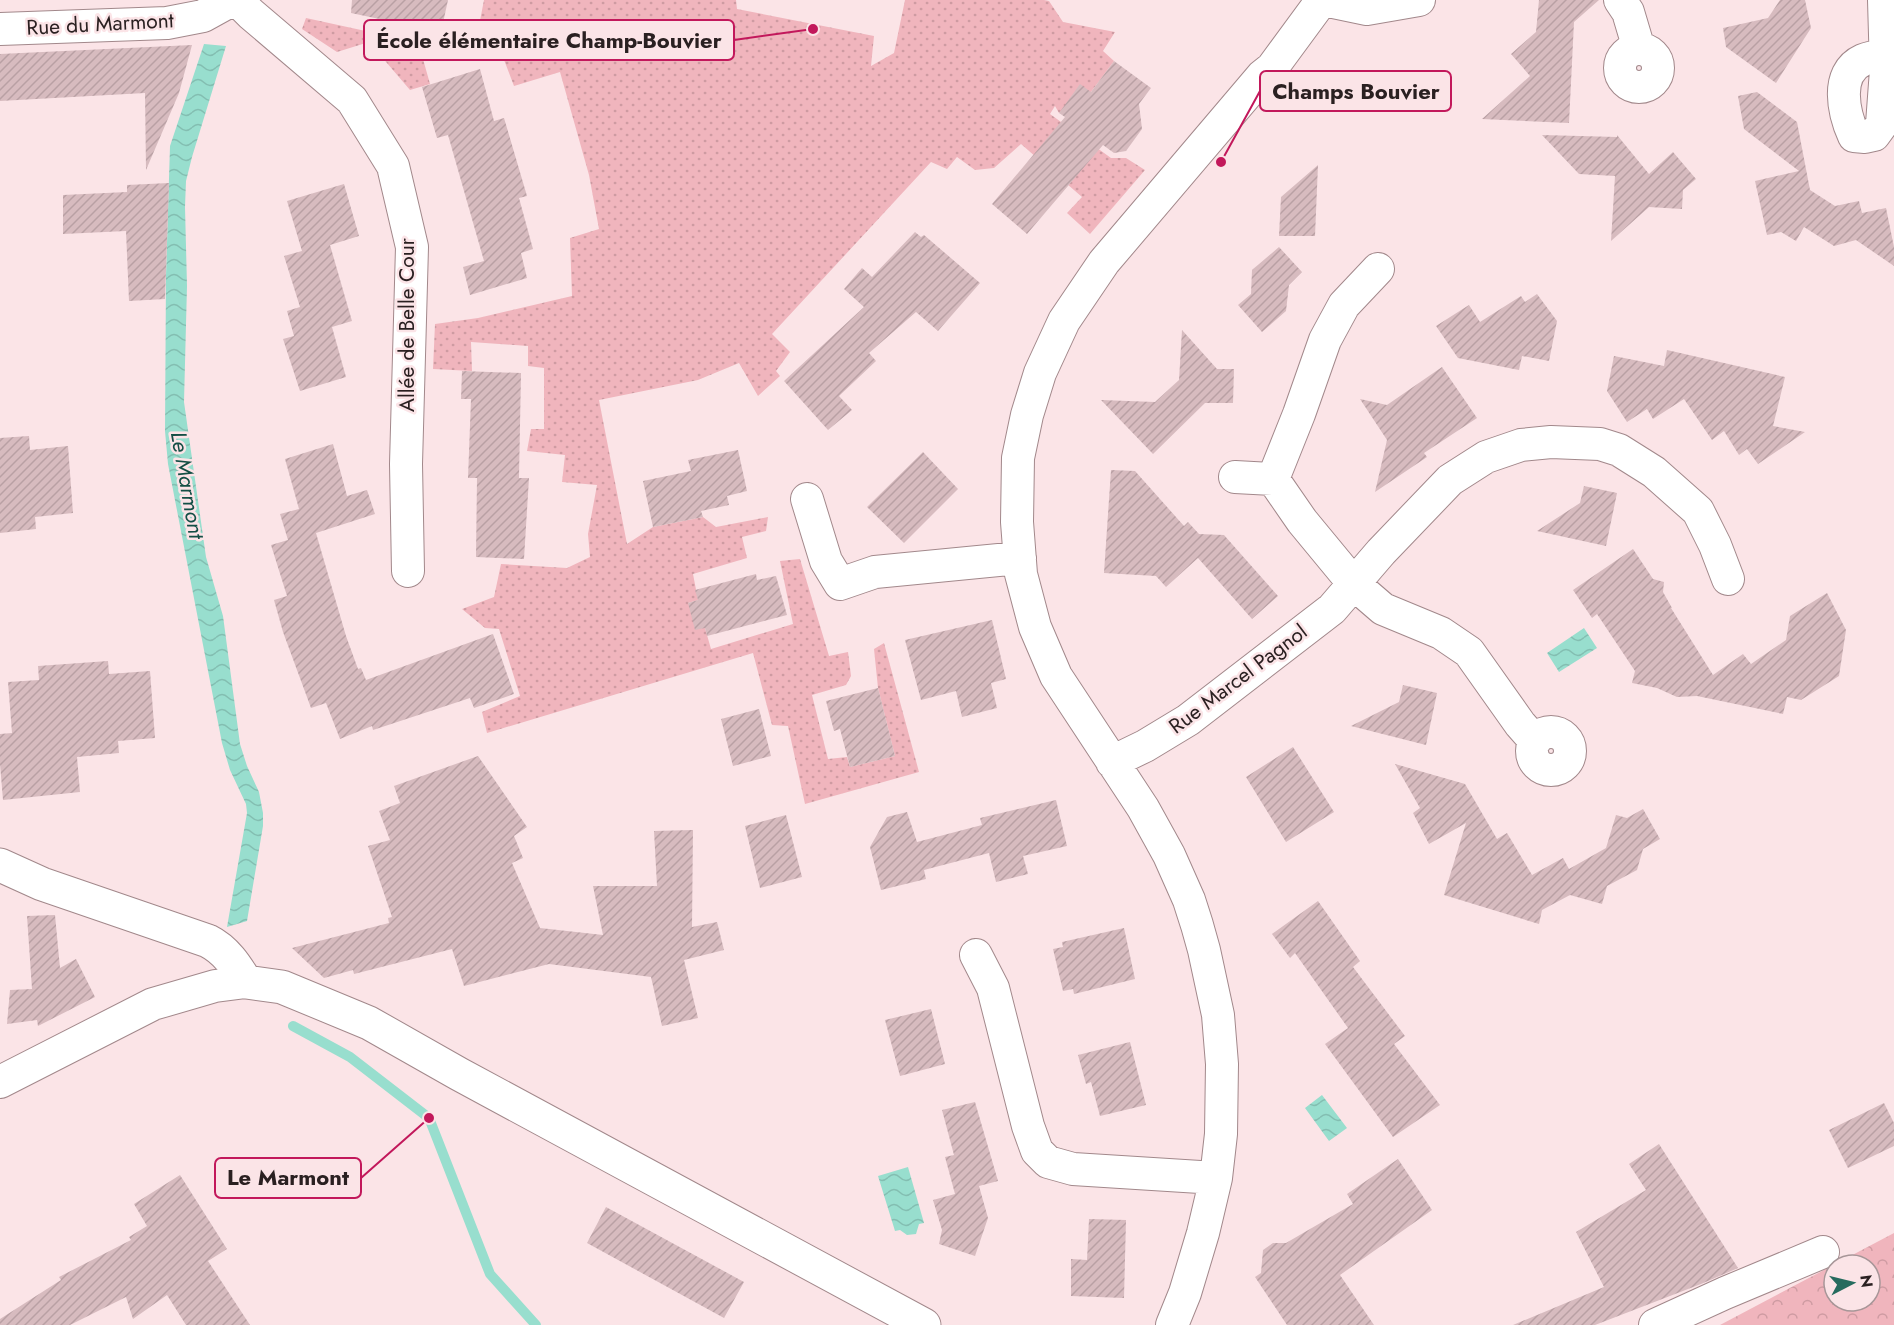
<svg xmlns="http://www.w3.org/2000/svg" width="1894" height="1325" viewBox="0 0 1894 1325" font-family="Jost,sans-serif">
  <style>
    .grass { fill: url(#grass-dots) }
    .forest { fill: url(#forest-crowns); fill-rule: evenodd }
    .water { fill: url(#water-waves) }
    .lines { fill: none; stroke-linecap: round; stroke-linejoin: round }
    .stream { stroke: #98dece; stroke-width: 10 }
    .building { fill: url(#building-hatch) }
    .minor-casing { stroke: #a2888b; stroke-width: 34 }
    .tertiary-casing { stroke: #a2888b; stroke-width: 35 }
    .minor { stroke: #fff; stroke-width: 32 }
    .tertiary { stroke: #fff; stroke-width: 33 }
    .labels { text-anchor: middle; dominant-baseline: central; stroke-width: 5; stroke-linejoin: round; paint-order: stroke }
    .street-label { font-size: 21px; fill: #2a2021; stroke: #fbe4e7 }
    .water-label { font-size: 22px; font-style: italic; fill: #134f45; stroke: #fbe4e7 }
    .leader { fill: none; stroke: #c2185b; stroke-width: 2 }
    .callout-dot { fill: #c2185b; stroke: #fbe4e7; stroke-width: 2 }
    .callout { fill: #fbe4e7; stroke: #c2185b; stroke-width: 2 }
    .callout-label { font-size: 22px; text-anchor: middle; font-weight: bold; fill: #2a2021 }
  </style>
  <defs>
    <pattern id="grass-dots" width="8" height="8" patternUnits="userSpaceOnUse" patternTransform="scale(1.5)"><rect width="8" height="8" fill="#f0b5bd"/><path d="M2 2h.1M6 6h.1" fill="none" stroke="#ce9ba2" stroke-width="1.8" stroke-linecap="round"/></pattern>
    <pattern id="forest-crowns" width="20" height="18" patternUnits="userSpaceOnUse" patternTransform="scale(1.5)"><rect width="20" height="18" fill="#f0b5bd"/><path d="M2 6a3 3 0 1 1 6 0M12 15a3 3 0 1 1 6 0" fill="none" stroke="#ce9ba2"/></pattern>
    <pattern id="water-waves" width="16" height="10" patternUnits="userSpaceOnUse" patternTransform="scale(1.5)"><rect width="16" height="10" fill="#98dece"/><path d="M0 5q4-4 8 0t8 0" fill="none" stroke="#83beb1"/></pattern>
    <pattern id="building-hatch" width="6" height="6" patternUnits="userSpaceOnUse" patternTransform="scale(1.5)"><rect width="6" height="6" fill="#d7bbbf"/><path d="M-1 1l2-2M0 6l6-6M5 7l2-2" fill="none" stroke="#b9a0a4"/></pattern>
  </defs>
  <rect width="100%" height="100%" fill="#fbe4e7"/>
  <path class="grass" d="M484,0H736L737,9L874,36L871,66L894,53L905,0H1044L1049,1L1063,22L1115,32L1103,51L1114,61L1091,92L1059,113L1055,106L1050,114L1111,158H1126L1145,170L1090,234L1067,213L1082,197L1021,144L994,168L975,170L957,157L947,169L931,162L772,334L790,352L776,371L780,376L758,396L739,363L698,380L599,400L627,544L653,527L703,517L716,527L768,517L766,531L742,537L747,558L693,574L698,600L688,603L705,628L711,649L793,624L780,561L800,559L829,656L848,652L851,676L846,685L812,695L828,759L847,757L850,767L895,756L878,688L874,649L884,643L919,772L805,804L788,726L772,725L753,653L487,733L482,712L520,696L499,629L485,628L462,609L494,597L501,564L567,568L590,557L588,534L597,485L562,482L565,455L527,451L531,429H544V368L528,366V346L471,342L472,371L433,369L435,324L478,318L572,296L570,238L599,229L589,175L560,72L514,86L496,39L423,59L430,84L410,90L369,42L337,52L302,29L306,18L439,47L477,36Z"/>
  <path class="forest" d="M1894,1233V1325H1720ZM1834,1265H1870V1301H1834Z"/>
  <path class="water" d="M204,44L226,46L192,157L186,181L185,207L187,286L184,402L206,557L223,616L240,744L247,766L259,792L263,813V826L247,921L227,927L247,813L246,804L230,770L222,743L168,464L165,431L166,276L170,146Z
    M1584,628L1597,648L1559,672L1547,653Z
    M1322,1095L1347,1128L1329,1141L1305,1108Z
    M908,1167L924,1223L919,1224L916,1234L907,1235L900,1230L895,1231L878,1176Z"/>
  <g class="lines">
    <path class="stream" d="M293,1026L350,1057L429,1118L490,1274L536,1325"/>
  </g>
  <path class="building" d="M352,0H448L441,32L351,13Z
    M1539,0H1599L1574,22L1569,123L1482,119L1530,76L1511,54L1536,32Z
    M1780,0H1805L1811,28L1776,83L1726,47L1723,28L1768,18Z
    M192,45L179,93L146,170L145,93L0,101V54Z
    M1114,61L1151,88L1139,104L1142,129L1126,151L1114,153L1103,145L1027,234L992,204L1065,117L1059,113L1080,84L1091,92Z
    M480,69L494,121L504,118L527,196L519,198L533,249L521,253L527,278L470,295L463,267L484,261L448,135L437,138L422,87Z
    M1757,92L1797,122L1810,190L1835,206L1859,201L1862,213L1886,208L1894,247V266L1856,240L1834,246L1804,227L1796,241L1781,232L1767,235L1755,181L1799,171L1744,129L1738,96Z
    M1542,135L1617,137V135L1649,174L1673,152L1696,179L1683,190L1682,209L1649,207L1611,241L1615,176L1579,174Z
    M1318,165L1315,236H1279L1281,197Z
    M169,183L165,299L129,301L126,231L63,234V195L127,192V185Z
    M344,184L359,236L330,245L352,321L332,327L346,377L300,391L283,339L294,336L287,311L300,307L284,256L302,251L287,201Z
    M915,232L921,237L924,235L980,283L938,331L916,312L869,353L876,361L839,396L852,410L828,430L784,381L864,307L844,289L862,268L872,277Z
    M1279,247L1302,272L1289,285L1286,311L1262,332L1238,305L1251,294L1252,270Z
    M1537,294L1557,321L1549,361L1522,356L1519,370L1458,358L1436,326L1469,305L1480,322L1521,296L1525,302Z
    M1182,330L1217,369H1234L1233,403H1205L1153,454L1101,400L1155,402L1179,380Z
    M1667,350L1785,377L1773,426L1805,432L1758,464L1747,449L1739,455L1724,431L1712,440L1684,399L1653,419L1647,409L1627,422L1607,391L1614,356L1664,366Z
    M1442,367L1477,418L1424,453L1427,457L1375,492L1387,440L1360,399L1387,405Z
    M462,371L521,373L519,478H529L524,559L476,557L477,478H468L471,399H461Z
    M29,436L30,450L68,446L73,513L35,517L36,529L0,533V438Z
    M333,444L347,496L367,490L375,514L316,533L346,636L358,669L361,668L366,680L493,634L514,694L474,708L470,698L373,730L372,726L340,739L326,703L311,708L283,632L274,600L287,596L271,545L288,540L280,514L299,509L285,459Z
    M738,450L747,491L727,496L729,505L701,511L703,517L653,527L643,481L691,471L688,460Z
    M923,452L958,489L904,543L867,507Z
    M1111,470L1135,471L1184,526L1188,522L1199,534L1224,535L1278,596L1252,619L1198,558L1166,587L1156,576L1104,573Z
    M1584,486L1617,493L1606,546L1537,531L1580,503Z
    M1633,549L1653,579L1664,582L1663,592L1672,608H1671L1713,675L1743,654L1751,664L1786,640L1790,616L1827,593L1846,630L1839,676L1801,700L1787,697L1783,714L1697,696L1677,697L1657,688L1632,683L1635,671L1597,614L1592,618L1573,590Z
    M756,574L757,580L776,576L787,615L707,636L705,628L695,630L688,603L698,600L695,590Z
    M992,620L1006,679L991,683L997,708L962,717L956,691L921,700L905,640Z
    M108,661L109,674L150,671L155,738L118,741L119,753L77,757L80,792L3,800L0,764V734L12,733L8,682L39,680L38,666Z
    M1403,685L1437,693L1426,745L1351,726L1399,702Z
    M878,688L895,756L850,767L840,729L834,731L826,701Z
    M759,709L771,756L733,766L721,719Z
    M1293,747L1334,812L1286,842L1246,777Z
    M478,756L527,827L514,836L523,858L512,863L540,928L603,935L593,886H657L654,831L693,830L692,927L717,922L724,950L684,960L698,1018L662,1026L651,977L549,964L464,986L452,949L354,974L353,970L324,978L292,948L389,923L388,918L392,917L368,846L390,840L379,811L400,803L394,786Z
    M1395,764L1465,784L1497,839L1507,833L1532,875L1563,858L1569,869L1606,848L1616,815L1627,818L1643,809L1660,839L1643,849L1637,870L1607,886L1602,904L1570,895L1542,910L1539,924L1444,895L1466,823L1429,844L1413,813L1420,808Z
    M1056,800L1067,846L1023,856L1028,874L996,882L989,853L924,870L926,879L881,890L870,847L887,817L907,812L917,842L982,825L980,818Z
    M786,815L802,877L760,888L745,826Z
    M1318,901L1360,961L1353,967L1405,1036L1394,1044L1440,1105L1393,1137L1325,1044L1348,1028L1295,953L1290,958L1272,934Z
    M55,915L60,968L76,959L95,997L38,1026L37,1020L7,1024L10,990L32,989L27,916Z
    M1124,928L1135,979L1074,994L1073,989L1063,991L1053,949L1063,947L1062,942Z
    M931,1009L945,1064L900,1076L885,1020Z
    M1130,1042L1146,1105L1100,1116L1091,1082L1086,1084L1078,1055Z
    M975,1102L998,1181L979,1186L988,1218L975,1256L939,1244L942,1230L933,1200L955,1194L945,1157L954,1155L942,1110Z
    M1884,1103L1894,1123V1146L1848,1168L1829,1130Z
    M1659,1144L1738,1268L1701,1284L1595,1325H1513L1604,1287L1576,1232L1646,1190L1629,1164Z
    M1398,1159L1432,1210L1340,1275L1374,1325H1287L1255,1277L1261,1273L1263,1250L1273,1243H1286L1353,1204L1347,1194Z
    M180,1175L227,1249L208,1261L250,1325H186L167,1295L133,1319L126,1297L70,1325H0V1319L61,1280L59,1277L131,1240L129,1237L147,1226L134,1204Z
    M606,1207L744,1282L724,1318L587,1243Z
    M1089,1219L1126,1220L1124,1298L1071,1296V1259L1087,1260Z"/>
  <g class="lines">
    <defs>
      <path id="minor" d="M237,0L251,14L352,100L393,166L412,247L406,464L408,571
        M1324,0L1367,9L1419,0
        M1620,0L1628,12L1639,49
        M1884,0L1886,70L1882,124L1874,135L1865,137L1854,136C1844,114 1834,73 1863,60C1870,57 1878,56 1886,55
        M0,29L167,23L203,16L232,0
        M1620 68a19 19 0 1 1 38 0a19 19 0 1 1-38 0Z
        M1378,269L1344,305L1325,340L1299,414L1273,479L1302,521L1354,584L1383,609L1441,633L1469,652L1520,724L1535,741
        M1235,477L1273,479
        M807,499L826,561L840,584L875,572L1020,558
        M1532 751a19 19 0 1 1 38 0a19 19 0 1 1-38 0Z
        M1112,762L1145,746L1188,720L1332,609L1381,552L1450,480L1486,457L1521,445L1551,442L1600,444L1619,450L1654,472L1698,511L1715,545L1728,579
        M976,955L993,988L1028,1126L1037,1151L1048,1162L1073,1169L1216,1178
        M0,1082L153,1004L215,986L246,982
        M1172,1325L1185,1293L1203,1233L1216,1178L1221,1134L1222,1064L1218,1015L1204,950L1197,925L1189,900L1169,855L1143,808L1056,676L1035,627L1021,574L1017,522L1018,458L1027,415L1040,373L1064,321L1104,262L1262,76L1272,68L1322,0
        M1655,1325L1725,1293L1823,1252"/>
      <path id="tertiary" d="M0,865L42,884L208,941C226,950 236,966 246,982L282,987L369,1023L459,1074L924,1325"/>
    </defs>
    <use href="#minor" class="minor-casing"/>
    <use href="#tertiary" class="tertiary-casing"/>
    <use href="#minor" class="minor"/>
    <use href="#tertiary" class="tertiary"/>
  </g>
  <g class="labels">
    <g class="street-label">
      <text transform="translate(100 24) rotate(-3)">Rue du Marmont</text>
      <text transform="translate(407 325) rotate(-90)">Allée de Belle Cour</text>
      <text transform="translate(1238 679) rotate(-37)">Rue Marcel Pagnol</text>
    </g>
    <g class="water-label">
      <text transform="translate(188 485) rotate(80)">Le Marmont</text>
    </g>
  </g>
  <path class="leader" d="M813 29L734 40M1221 162L1260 91M429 1118L361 1178"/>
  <g class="callout-dot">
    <circle cx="813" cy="29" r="6"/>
    <circle cx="1221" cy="162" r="6"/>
    <circle cx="429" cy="1118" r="6"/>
  </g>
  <g class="callout">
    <rect x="364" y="20" width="370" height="40" rx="6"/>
    <rect x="1260" y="71" width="191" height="40" rx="6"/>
    <rect x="215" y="1158" width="146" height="40" rx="6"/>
  </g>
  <g class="callout-label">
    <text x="549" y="48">École élémentaire Champ-Bouvier</text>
    <text x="1356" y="99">Champs Bouvier</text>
    <text x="288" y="1185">Le Marmont</text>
  </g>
  <g transform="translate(1852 1283) rotate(83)"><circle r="28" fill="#fbe4e7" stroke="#a79698" stroke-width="1.5"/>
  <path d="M0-4.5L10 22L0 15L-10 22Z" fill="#266b5e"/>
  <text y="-9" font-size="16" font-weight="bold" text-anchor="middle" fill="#2a2021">N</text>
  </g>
</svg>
